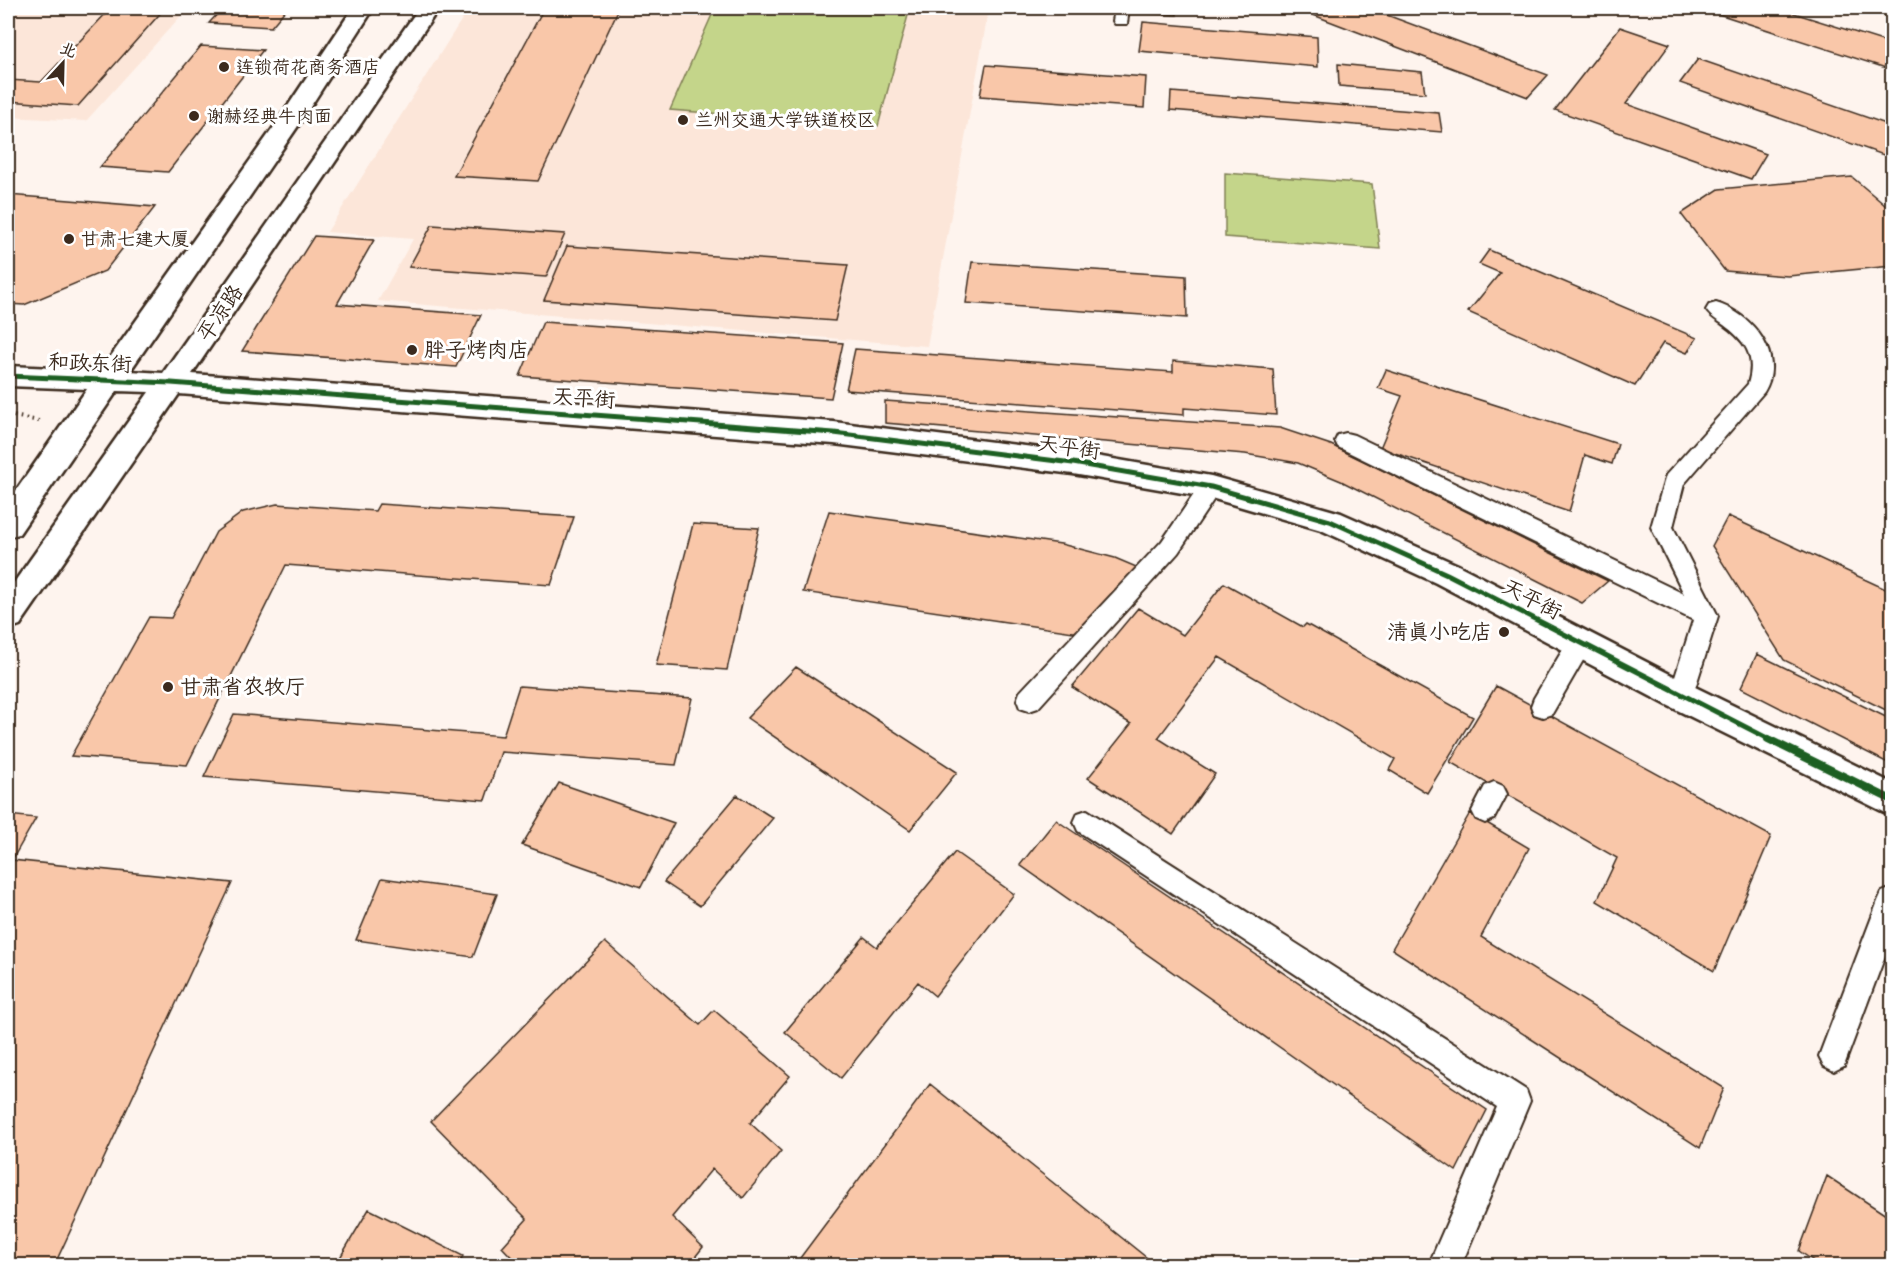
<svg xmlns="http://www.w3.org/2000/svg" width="1900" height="1273" viewBox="0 0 1900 1273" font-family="'Comic Neue','LXGW WenKai TC',sans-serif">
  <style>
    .built { fill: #fce6d9 }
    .green { fill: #c4d58a; stroke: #808054; stroke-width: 1.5 }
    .building { fill: #f9c7a9; stroke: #3b2a1e; stroke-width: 1.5 }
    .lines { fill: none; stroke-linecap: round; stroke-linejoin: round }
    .lane-casing { stroke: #3b2a1e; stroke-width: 4 }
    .secondary-casing { stroke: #3b2a1e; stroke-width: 5 }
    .path { stroke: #3b2a1e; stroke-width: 4; stroke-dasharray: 1.5 4.5; stroke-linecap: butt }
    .lane { fill: #fff; fill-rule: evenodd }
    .secondary { fill: #fff; fill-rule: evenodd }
    .cycleway-far1-casing { stroke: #fff; stroke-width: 9 }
    .cycleway-casing { stroke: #fff; stroke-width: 11 }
    .cycleway-far1 { stroke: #1b5e20; stroke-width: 5 }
    .cycleway { stroke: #1b5e20; stroke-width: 8 }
    .poi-dot { fill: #3b2a1e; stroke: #fff; stroke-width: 2 }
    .labels { text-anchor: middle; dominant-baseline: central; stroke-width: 6; stroke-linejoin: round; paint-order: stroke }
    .far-poi-label { font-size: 18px; fill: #3b2a1e; stroke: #fff; text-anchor: start }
    .street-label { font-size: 21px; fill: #3b2a1e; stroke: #fff }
    .poi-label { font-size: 21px; fill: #3b2a1e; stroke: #fff; text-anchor: start }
  </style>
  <rect width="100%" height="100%" fill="#fef4ee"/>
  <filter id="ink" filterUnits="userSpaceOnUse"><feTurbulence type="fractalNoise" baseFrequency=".0167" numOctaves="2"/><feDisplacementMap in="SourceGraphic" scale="12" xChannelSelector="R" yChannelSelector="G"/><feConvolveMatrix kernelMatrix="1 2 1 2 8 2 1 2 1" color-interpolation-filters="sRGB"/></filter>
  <g filter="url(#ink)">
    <path class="built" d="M8,8H188L86,121L8,117Z
      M469,8H989L927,346L378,301L413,239L327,232Z"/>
    <path class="green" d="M715,8H910L878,126L670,110Z
      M1225,173L1372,184L1380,249L1225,237Z"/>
    <path class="building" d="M111,8H165L78,106L8,101V80L41,82Z
      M223,8H287L271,27L209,23Z
      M544,8H619L538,181L454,176Z
      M1128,8H1177V15L1128,12Z
      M1295,8H1368L1548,75L1528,97Z
      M1700,8H1778L1892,44V70Z
      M1143,22L1317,37L1318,67L1139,51Z
      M1620,27L1670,44L1626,104L1766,154L1751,179L1555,110Z
      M201,46L263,50L168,172L100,167Z
      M1698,59L1892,126V158L1680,83Z
      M1338,64L1422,72L1425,93L1339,86Z
      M986,65L1146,77L1144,108L980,96Z
      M1171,92L1439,113L1442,132L1170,110Z
      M1852,177L1892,211V266L1788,276L1725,271L1681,214L1719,189Z
      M8,195L155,207L105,271L24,305L8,304Z
      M432,225L565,234L546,277L409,267Z
      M314,236L374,240L337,304L481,315L456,367L242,351Z
      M567,246L848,265L835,321L544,300Z
      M1489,250L1697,338L1687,353L1663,343L1635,386L1468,312L1500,273L1479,264Z
      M972,262L1186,276L1187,318L966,303Z
      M543,322L843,343L831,398L520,376Z
      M855,349L1173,372V361L1273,369L1276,415L1184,408V415L846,390Z
      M1386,370L1618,444L1612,464L1585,455L1569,512L1380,448L1402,396L1378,388Z
      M885,401L1280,428L1331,445L1608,581L1582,603L1341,481L1298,463L1245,454L885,423Z
      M277,504L375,511L379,504L574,517L551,585L286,565L187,765L71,756L149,617L171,618L216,532L243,512Z
      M829,511L1061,544L1115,558L1141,569L1080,633L803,592Z
      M1728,516L1892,592V713L1784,660L1712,546Z
      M693,524L759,528L727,670L656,665Z
      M1224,583L1303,627L1306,624L1473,717L1427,793L1389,770L1395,759L1219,657L1158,738L1215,774L1173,834L1088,778L1131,724L1072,687L1138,608L1183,635Z
      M1757,654L1892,720V765L1741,688Z
      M796,667L957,772L910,830L747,718Z
      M519,686L692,698L676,765L501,752L485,800L204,777L234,714L503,736Z
      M1496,686L1771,836L1714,971L1597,901L1617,858L1450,762Z
      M559,783L674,823L641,887L522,845Z
      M737,795L773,818L700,906L664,882Z
      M1470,813L1529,848L1481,937L1724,1088L1700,1148L1392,949Z
      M8,815L36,818L12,860L232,883L54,1266H8Z
      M1056,820L1487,1110L1456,1171L1020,865Z
      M955,852L1014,894L935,996L918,982L841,1078L785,1032L864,937L877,947Z
      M382,878L497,894L473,957L356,940Z
      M605,942L700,1025L714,1010L790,1076L750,1123L781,1151L743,1198L712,1169L672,1217L703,1247L688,1266H520L502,1247L527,1219L431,1121Z
      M930,1084L1157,1266H794Z
      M1827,1176L1892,1219V1266H1821L1799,1251Z
      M369,1209L463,1256L457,1266H335Z"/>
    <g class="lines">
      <defs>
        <path id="lane" d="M1115,8H1129L1127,24H1115L1113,21Z
          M1716,303C1753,314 1786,356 1764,392L1684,484L1673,527L1718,616L1690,704L1681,707L1672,704L1669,696L1693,620L1338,447L1335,441L1338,435L1346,433L1354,435L1684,594L1651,527L1666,475L1748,384C1757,355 1744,339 1721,323C1715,319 1710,316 1706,310L1709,305Z
          M1211,479L1219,481L1222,487L1178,553L1038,708L1029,711L1020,708L1017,700L1020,692L1162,541L1203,481Z
          M1580,633L1589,636L1592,643L1589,650L1552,714L1543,717L1534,714L1531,706L1534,698L1571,636Z
          M1494,782L1503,786L1507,794L1494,819L1485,823L1476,819L1472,811L1485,786Z
          M1087,810L1526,1090L1530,1101L1461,1266H1428L1497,1107L1078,831L1074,822L1078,813Z
          M1892,888V937L1844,1066L1834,1071L1824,1066L1819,1056L1878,901L1882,892Z"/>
        <path id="secondary" d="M353,8H374L298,126L130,371L163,373L419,8H439L192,374L834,422L1073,452L1211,476L1341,513L1458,565L1693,686L1892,783V816L1669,706L1436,583L1321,530L1211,498L1073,474L834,444L179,394L20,625L8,629V591L149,392L117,391L19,534L8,537V502L87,389L8,386V366L101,370L276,124Z"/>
      </defs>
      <use href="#lane" class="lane-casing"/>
      <use href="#secondary" class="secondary-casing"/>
      <path class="path" d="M8,415L39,421"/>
      <use href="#lane" class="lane"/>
      <use href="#secondary" class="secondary"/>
      <defs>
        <path id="cycleway-far1" d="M8,376L171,383L834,433L1073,463L1211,487L1330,521L1447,574L1771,740"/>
        <path id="cycleway" d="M1768,739L1892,800"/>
      </defs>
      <use href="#cycleway-far1" class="cycleway-far1-casing"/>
      <use href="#cycleway" class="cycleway-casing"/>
      <use href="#cycleway-far1" class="cycleway-far1"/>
      <use href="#cycleway" class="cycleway"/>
    </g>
  </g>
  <g class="poi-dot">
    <circle cx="224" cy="67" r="6"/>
    <circle cx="194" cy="116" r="6"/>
    <circle cx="683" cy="120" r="6"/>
    <circle cx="69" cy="239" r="6"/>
    <circle cx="412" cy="350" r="6"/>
    <circle cx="1504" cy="632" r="6"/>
    <circle cx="168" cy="687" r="6"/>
  </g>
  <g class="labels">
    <g class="far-poi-label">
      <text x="236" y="67">连锁荷花商务酒店</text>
      <text x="206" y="116">谢赫经典牛肉面</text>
      <text x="695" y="120">兰州交通大学铁道校区</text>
      <text x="81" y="239">甘肃七建大厦</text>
    </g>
    <g class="street-label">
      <text transform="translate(220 313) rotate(-56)">平凉路</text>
      <text transform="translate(90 363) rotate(2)">和政东街</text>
      <text transform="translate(584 398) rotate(4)">天平街</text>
      <text transform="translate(1069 447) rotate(8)">天平街</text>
      <text transform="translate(1532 599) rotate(27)">天平街</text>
    </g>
    <g class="poi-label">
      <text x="424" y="350">胖子烤肉店</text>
      <text x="1492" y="632" text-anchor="end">清真小吃店</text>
      <text x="180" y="687">甘肃省农牧厅</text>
    </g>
  </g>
  <rect width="1900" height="1273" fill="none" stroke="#fff" stroke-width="30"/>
  <rect x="15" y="15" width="1870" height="1243" fill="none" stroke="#3b2a1e" stroke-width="2" filter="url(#ink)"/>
  <g transform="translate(63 63) rotate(22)" stroke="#ffffff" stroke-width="4.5" paint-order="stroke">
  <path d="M0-4.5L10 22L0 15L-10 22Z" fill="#3b2a1e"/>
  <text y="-9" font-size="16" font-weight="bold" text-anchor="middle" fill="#3b2a1e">北</text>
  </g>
</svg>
